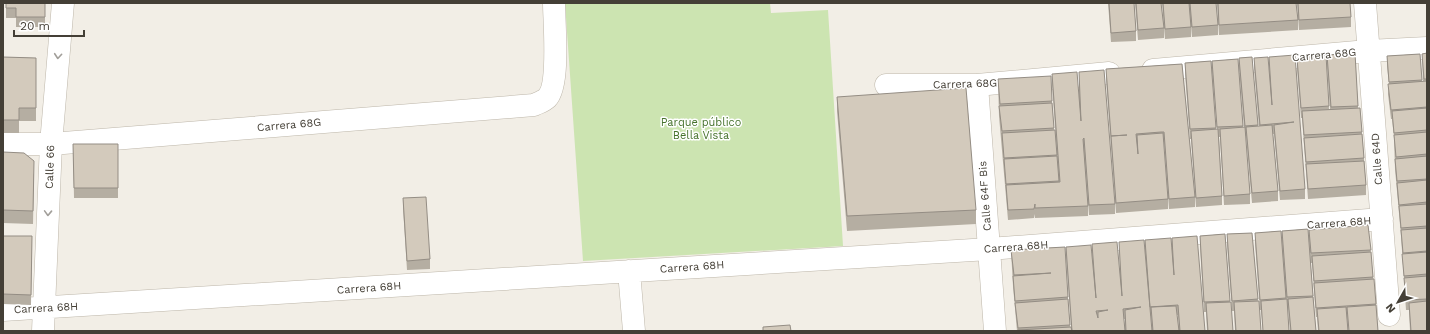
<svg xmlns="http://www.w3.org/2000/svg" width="1430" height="334" viewBox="0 0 1430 334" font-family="'Work Sans',sans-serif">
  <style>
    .green { fill: #cce4b1 }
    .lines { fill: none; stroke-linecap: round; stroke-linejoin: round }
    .minor-casing { stroke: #bdb6a9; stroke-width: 23 }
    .minor { stroke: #fff; stroke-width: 22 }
    .wall { fill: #b5aea2 }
    .building { fill: #d3cabc; stroke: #948d84; fill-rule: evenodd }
    .oneway { stroke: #a29f9a }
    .labels { text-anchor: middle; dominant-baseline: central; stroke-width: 3; stroke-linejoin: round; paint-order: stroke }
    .street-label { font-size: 11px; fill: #443f36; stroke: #fff }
    .park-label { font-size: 11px; fill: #46722c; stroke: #fff }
  </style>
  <rect width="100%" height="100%" fill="#f2eee6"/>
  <path class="green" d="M565,3H770L771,13L828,10L843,246L583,261Z"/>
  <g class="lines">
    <defs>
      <path id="minor" d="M1365,3L1389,315
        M1153,70L1368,51L1427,48
        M886,85H977L1109,73
        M977,85L995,331
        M3,144H51L534,105C538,103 544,101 547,98C560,85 554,22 554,3
        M629,271L634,331
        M3,310L989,249L1382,219
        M43,331L51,144L63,3"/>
    </defs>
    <use href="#minor" class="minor-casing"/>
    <use href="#minor" class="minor"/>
  </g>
  <path class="wall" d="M6,3H45V27H16V18H6Z
    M1108,3H1134L1136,31V41L1111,42Z
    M1135,3H1161L1164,28V38L1138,40Z
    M1162,3H1189L1191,27V37L1165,39Z
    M1189,3H1216L1218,25V35L1192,37Z
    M1217,3H1296L1298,20V30L1219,35Z
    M1297,3H1350L1351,17V27L1299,30Z
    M1355,53L1358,108H1360L1366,185V195L1308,199L1302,118H1301L1297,68V58L1326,55L1329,109H1330L1327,65V55Z
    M1427,53V331H1410L1409,310H1406L1401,236L1395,169L1394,138L1392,119H1391L1388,94L1389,84L1387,66V56L1420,54L1422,81H1423L1422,54Z
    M3,57L36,58V121H19V133H3Z
    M1252,57L1258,126H1259L1254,68V58L1270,87L1269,57L1305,189V199L1280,200L1274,134H1273L1278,191V201L1252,203L1246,136H1245L1250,194V204L1224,205L1220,137H1219L1222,196V205L1196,207L1191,139H1190L1185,73V63L1211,61L1216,130H1217L1212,71V61L1238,59L1243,127H1244L1239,68V58Z
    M1182,64L1195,197V207L1169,209L1164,142H1163L1168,199V209L1116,213L1106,79V69Z
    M1079,72L1115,204V214L1089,215L1084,148L1088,206V216L1035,218V214L1034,218L1008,220L999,116L998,79L1052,101L1054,130H1055L1059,182L1052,84V74L1079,97Z
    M837,97L976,210V224L847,231L837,111Z
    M73,144H118V198H74Z
    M3,152L34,174L33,224L3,223Z
    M403,198L430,259V269L407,270L403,208Z
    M1368,225L1376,305L1378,331H1349L1347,315L1348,331H1318L1317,317H1316L1312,263H1311L1309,239V230Z
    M1308,229L1316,331H1290L1288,307H1287L1282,241V231Z
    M1281,231L1289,331H1263L1261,310H1260L1255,243V233Z
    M1252,233L1258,301L1261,331H1235L1234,311H1232L1227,244V234Z
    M1225,234L1230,302L1233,331H1207L1206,312H1204L1200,246V236Z
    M3,236H32L31,305L3,304Z
    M1172,238L1205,331H1179L1178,315H1177L1179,331H1152L1151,316H1150L1145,250V240L1172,248Z
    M1119,242L1152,331H1125V319H1124L1125,331H1017L1013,286L1011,250L1065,247L1068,299L1070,327H1071L1066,256V247L1093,272L1092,244L1120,269Z"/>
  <path class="building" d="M6,3H45V17H16V8H6Z
    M1109,3H1134L1136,31L1111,33Z
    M1136,3H1161L1164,28L1138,30Z
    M1163,3H1189L1191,27L1165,29Z
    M1190,3H1216L1218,25L1192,27Z
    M1218,3H1296L1298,20L1219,25Z
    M1298,3H1350L1351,17L1299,20Z
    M1355,53L1358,106L1331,107L1327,55Z
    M1427,53V79H1424L1422,54Z
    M1420,54L1422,80L1389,82L1387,56Z
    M1295,55L1305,189L1280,191L1274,125L1294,122L1260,125L1254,58L1268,57L1272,105L1269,57Z
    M1326,55L1329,106L1301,108L1297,58Z
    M3,57L36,58V108H19V120H3Z
    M1252,57L1258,125L1245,126L1239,58Z
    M1238,59L1243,126L1217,127L1212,61Z
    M1211,61L1216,128L1190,129L1185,63Z
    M1182,64L1195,197L1169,199L1164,132H1161L1136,134L1138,154L1137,135L1163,133L1168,199L1116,203L1111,136L1127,135L1111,136L1106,69Z
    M1104,70L1115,204L1089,205L1084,138L1083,139L1088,206L1035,208V204L1034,209L1008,210L1006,185L1060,182L1052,74L1077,72L1081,121L1079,72Z
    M1051,76L1052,101L1000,104L998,79Z
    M1427,81V107L1391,110L1388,84Z
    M966,88L976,210L847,216L837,97Z
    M1052,103L1054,128L1002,131L999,106Z
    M1360,108L1362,132L1304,135L1302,111Z
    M1427,108V130L1394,133L1392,111Z
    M1272,125L1278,191L1252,193L1246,127Z
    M1245,127L1250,194L1224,196L1220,129Z
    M1218,129L1222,196L1196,198L1191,131Z
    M1055,130L1057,155L1004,158L1002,133Z
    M1427,132V154L1396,157L1394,135Z
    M1362,134L1364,158L1306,162L1304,138Z
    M73,144H118V188H74Z
    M3,152L24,153L34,161L33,211L3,210Z
    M1057,156L1059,181L1006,184L1004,159Z
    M1427,156V179L1397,181L1395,159Z
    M1364,161L1366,185L1308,189L1306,164Z
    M1427,180V202L1399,205L1397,183Z
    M426,197L430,259L407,261L403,198Z
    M1427,204V226L1401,228L1399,206Z
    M1368,225L1371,250L1311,253L1309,230Z
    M1427,228V251L1403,253L1401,230Z
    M1308,229L1313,296L1287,297L1282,231Z
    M1281,231L1286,298L1260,300L1255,233Z
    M1252,233L1258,299L1232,301L1227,234Z
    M1225,234L1230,301L1204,302L1200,236Z
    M3,236H32L31,295L3,294Z
    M1197,236L1205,331H1180L1178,305L1150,307L1145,240L1171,238L1174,275L1172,238Z
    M1144,240L1152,331H1126L1125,310L1141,307L1123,309L1125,331H1072L1066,247L1091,245L1096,298L1092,244L1117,242L1122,296L1119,242ZM1108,310L1098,312V318L1096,311Z
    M1065,247L1068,297L1015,301L1013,276L1051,273L1014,275L1011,250Z
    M1371,252L1373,277L1314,281L1312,256Z
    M1427,252V274L1404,276L1402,254Z
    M1427,276V299L1406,300L1404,278Z
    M1374,279L1376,304L1316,308L1314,283Z
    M1313,297L1316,331H1291L1288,299Z
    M1068,299L1070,325L1018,328L1015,303Z
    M1287,299L1289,331H1263L1261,301Z
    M1259,301L1261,331H1236L1234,302Z
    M1427,301V331H1411L1409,303Z
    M1231,302L1233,331H1208L1206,303Z
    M1376,305L1378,331H1349L1347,307Z
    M1176,306L1179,331H1153L1151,307Z
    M1346,307L1348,331H1319L1317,309Z
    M790,325L791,331H763V327Z
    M1071,327L1072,331H1018V330Z"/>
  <defs><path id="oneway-chevron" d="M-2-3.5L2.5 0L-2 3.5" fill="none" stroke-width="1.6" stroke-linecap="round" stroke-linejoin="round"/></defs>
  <g class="oneway">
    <use href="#oneway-chevron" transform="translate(58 56) rotate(95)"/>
    <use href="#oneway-chevron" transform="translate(48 213) rotate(92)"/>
  </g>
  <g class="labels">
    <g class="street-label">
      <text transform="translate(1324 55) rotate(-5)">Carrera 68G</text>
      <text transform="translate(965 84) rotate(-2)">Carrera 68G</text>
      <text transform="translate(289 125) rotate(-5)">Carrera 68G</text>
      <text transform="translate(1377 159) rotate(-94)">Calle 64D</text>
      <text transform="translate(50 167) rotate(-88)">Calle 66</text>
      <text transform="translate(985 196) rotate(-94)">Calle 64F Bis</text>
      <text transform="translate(1339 223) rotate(-4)">Carrera 68H</text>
      <text transform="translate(1016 247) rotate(-4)">Carrera 68H</text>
      <text transform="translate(692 267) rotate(-4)">Carrera 68H</text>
      <text transform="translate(369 288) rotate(-4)">Carrera 68H</text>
      <text transform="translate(46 308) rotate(-3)">Carrera 68H</text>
    </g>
    <g class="park-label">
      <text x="701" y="122">Parque público<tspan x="701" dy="13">Bella Vista</tspan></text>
    </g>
  </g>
  <rect width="1430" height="334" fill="none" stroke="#443f36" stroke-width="8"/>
  <g transform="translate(1398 302) rotate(231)" stroke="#ffffff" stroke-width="3" paint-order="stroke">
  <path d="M0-3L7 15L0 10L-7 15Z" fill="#443f36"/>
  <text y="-6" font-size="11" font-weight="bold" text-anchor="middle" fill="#443f36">N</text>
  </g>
  <path d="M14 30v6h70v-6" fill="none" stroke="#443f36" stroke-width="2"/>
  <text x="20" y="30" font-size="12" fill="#443f36" stroke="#ffffff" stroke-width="3" paint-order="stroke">20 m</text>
</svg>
